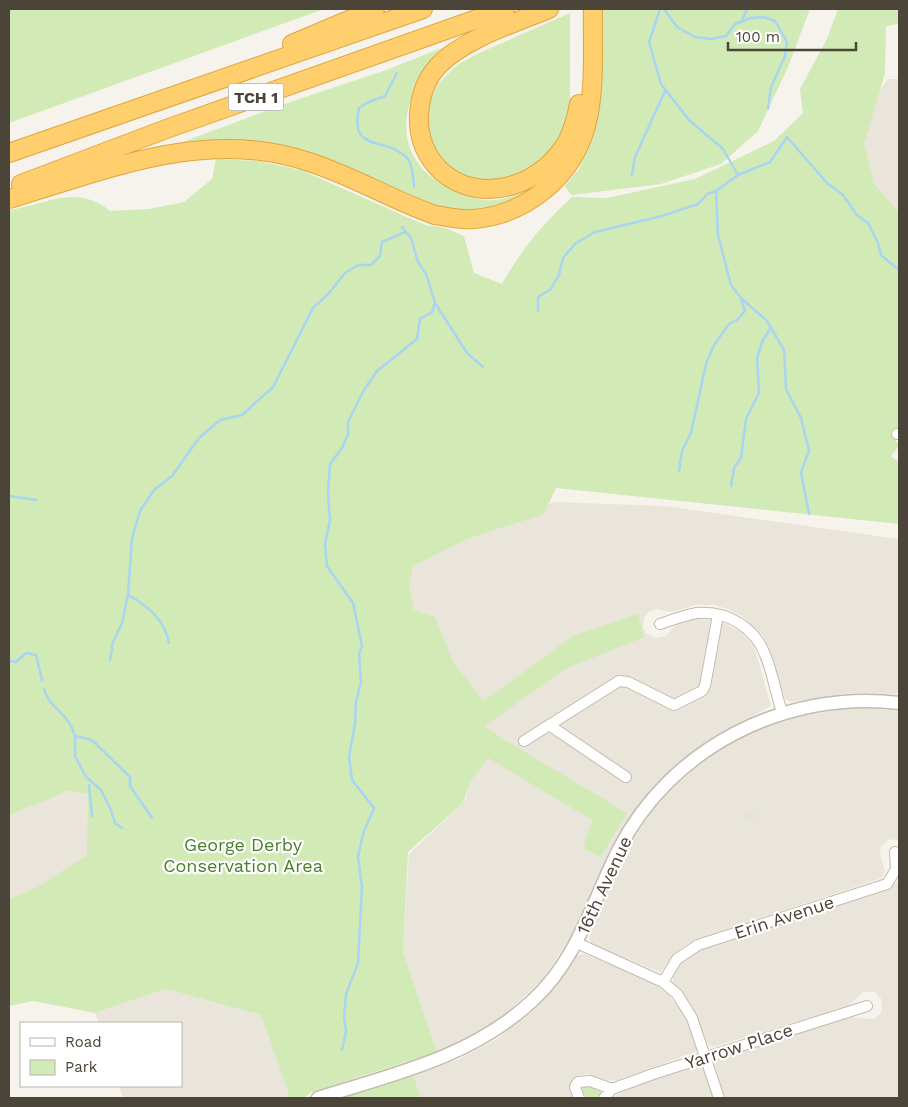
<svg xmlns="http://www.w3.org/2000/svg" width="908" height="1107" viewBox="0 0 908 1107" font-family="'Work Sans',sans-serif">
  <style>
    .residential { fill: #eae5da }
    .green { fill: #d2eab5 }
    .parking { fill: #e5e3e0 }
    .lines { fill: none; stroke-linecap: round; stroke-linejoin: round }
    .stream { stroke: #a9d4f2; stroke-width: 2.5 }
    .minor-casing { stroke: #c2bbae; stroke-width: 12 }
    .tertiary-casing { stroke: #c2bbae; stroke-width: 15 }
    .motorway-casing { stroke: #e0a43c; stroke-width: 20 }
    .minor { stroke: #fff; stroke-width: 10 }
    .tertiary { stroke: #fff; stroke-width: 12 }
    .motorway { stroke: #ffcf6e; stroke-width: 18 }
    .labels { text-anchor: middle; dominant-baseline: central; stroke-width: 4.5; stroke-linejoin: round; paint-order: stroke }
    .shield { fill: #fff; stroke: #817c74; stroke-width: 1 }
    .shield-label { font-size: 16px; font-weight: bold; fill: #4b4439 }
    .park-label { font-size: 18px; fill: #4a7f2a; stroke: #fff }
    .street-label { font-size: 18px; fill: #4b4439; stroke: #fff }
  </style>
  <rect width="100%" height="100%" fill="#f6f3ec"/>
  <path class="residential" d="M888,79H899V220L874,184L862,147L871,102Z
    M554,502L665,506L899,539V694L852,693L790,702L785,699L772,655L763,636L744,618L728,609L713,605H696L671,612L656,609L648,612L644,618L643,628L646,633L656,638L666,636L677,624L697,619L717,620L739,631L748,639L755,650L771,706L709,739L682,760L657,784L637,807L620,833L574,933L541,981L500,1019L468,1039L437,1052L403,952L409,854L463,803L467,796L466,782L396,583L417,549Z
    M857,707L899,711V839L888,840L881,847L880,854L885,871L882,878L694,940L677,951L660,972L591,944L589,937L622,858L651,811L679,781L721,749L754,731L794,717Z
    M89,785L94,863L9,903V809Z
    M899,880V1098H725L715,1066L718,1059L850,1017L873,1019L881,1013L882,1000L875,992H863L848,1006L713,1047L708,1044L690,1003L673,983V976L682,961L690,954L704,948L886,891Z
    M584,954L647,980L667,993L686,1017L697,1048L696,1052L617,1080H606L588,1074L578,1075L570,1087L574,1098H421L413,1075L459,1059L497,1039L531,1013L558,984L577,956Z
    M166,989L261,1015L290,1098H123L119,1086H181V1023H99L95,1013Z
    M699,1065L704,1069L714,1098H612L639,1083Z"/>
  <path class="green" d="M9,9H324L9,123Z
    M598,9H810L788,67L758,131L721,164L661,184L571,195L565,186L579,169L589,148L593,127Z
    M838,9H899V24L886,26L885,73L864,144L874,184L899,212V429L891,432L899,446L891,456L899,462V524L556,488L544,514L467,539L413,566L409,586L414,610L435,617L454,664L484,701L573,636L638,614L644,637L565,669L485,726L503,739L627,813L601,857L583,848L592,820L488,758L470,782L463,803L408,852L403,952L437,1052L312,1092L305,1097L290,1098L261,1015L166,989L95,1013L33,1001L9,1006V899L36,888L87,855L88,794L68,791L9,815V210C47,205 75,183 110,211L149,209L184,202L212,179L216,159L258,161L301,170L425,225L445,228L464,236L474,273L502,284C523,247 541,226 572,197L607,198L695,179L774,141L803,113L800,89L827,39Z
    M570,13V104L558,144L541,162L509,183H470L439,160L427,132L428,105L438,84L457,65L477,54Z
    M464,39C453,50 425,72 418,84C392,132 410,175 461,193C471,197 483,202 494,200C520,198 541,181 559,163L535,193L486,214L440,212L298,155L169,147L293,101L389,69Z
    M413,1075L421,1098H341Z
    M583,1085H585L602,1092L596,1098H587L582,1090Z"/>
  <path class="parking" d="M758,809L760,817L743,822L741,815Z"/>
  <g class="lines">
    <path class="stream" d="M660,9L649,42L661,84L689,120L723,149L738,175
      M664,9L677,27L695,37L711,39L726,36L735,24L751,18L764,17L775,21L787,42L785,56L771,87L768,109
      M742,21L747,9
      M397,73L385,96L369,102L359,108C349,154 386,136 406,157C413,164 413,177 414,187
      M632,175L635,157L665,91
      M435,303L467,353L483,367
      M538,311V297L551,289L559,275L563,258L575,244L595,232L662,216L698,204L707,194L716,191
      M679,471L682,451L691,433L706,364L714,345L729,324L737,320L745,311L741,299
      M731,486L734,468L741,458L746,419L759,393L757,358L763,340L771,328
      M9,496L36,500
      M809,514L801,472L809,451L801,418L786,389L784,350L767,321L741,298L731,285L718,235L716,191L738,175L770,162L787,137L827,183L843,195L857,215L868,223L878,243L881,255L899,270
      M128,595C148,606 165,620 169,643
      M110,660L113,642L122,623L128,595L132,538L140,511L154,490L172,476L199,438L220,420L242,415L273,387L313,308L329,293L345,273L358,265H371L380,256L382,242L405,232
      M9,661L16,662L26,653L36,655L42,680
      M44,689C50,710 68,711 75,736L92,740L130,777V786L152,818
      M75,736V756L86,777L101,790L111,810L115,823L122,828
      M89,785L92,816
      M342,1050L346,1031L344,1018L346,994L358,963L362,888L358,857L363,834L374,808L352,780L349,757L355,724L356,702L361,682L359,654L362,646L353,603L327,566L325,544L330,520L328,494L330,464L342,448L348,434V422L364,390L377,371L417,339L420,319L432,312L435,303L426,274L418,262L411,238L402,227"/>
    <defs>
      <path id="minor" d="M897,434H899
        M660,624C672,620 684,615 697,613C727,610 756,628 766,657C773,675 776,694 782,712
        M549,725L626,777
        M524,741L619,681L628,682L674,705L702,691L705,686L718,615
        M577,943L663,982L677,994L692,1018L719,1098
        M663,982L677,959L698,945L887,884L896,869L895,852
        M579,1098L575,1087L578,1082L590,1081L612,1089
        M604,1098L612,1089L653,1074L867,1006"/>
      <path id="tertiary" d="M318,1098C394,1074 472,1057 532,1001C578,959 592,902 619,849C671,747 787,689 899,703"/>
      <path id="motorway" d="M549,9C515,23 463,39 438,66C426,79 420,97 419,115C418,137 426,157 442,172C483,207 544,184 568,140C573,129 577,116 579,104
        M292,44L375,9
        M9,153L423,9
        M21,184L169,128L505,9
        M9,199C107,170 207,127 309,162C353,176 392,200 435,215C448,217 460,220 473,219C526,215 572,177 586,126C596,89 592,47 593,9"/>
    </defs>
    <use href="#minor" class="minor-casing"/>
    <use href="#tertiary" class="tertiary-casing"/>
    <use href="#motorway" class="motorway-casing"/>
    <use href="#minor" class="minor"/>
    <use href="#tertiary" class="tertiary"/>
    <use href="#motorway" class="motorway"/>
  </g>
  <g class="labels">
    <rect class="shield" x="228.5" y="83.5" width="55" height="27" rx="4"/>
    <g class="shield-label">
      <text x="256" y="97">TCH 1</text>
    </g>
    <g class="park-label">
      <text x="243" y="844">George Derby<tspan x="243" dy="21">Conservation Area</tspan></text>
    </g>
    <g class="street-label">
      <text transform="translate(604 885) rotate(-65)">16th Avenue</text>
      <text transform="translate(784 917) rotate(-18)">Erin Avenue</text>
      <text transform="translate(739 1046) rotate(-18)">Yarrow Place</text>
    </g>
  </g>
  <rect width="908" height="1107" fill="none" stroke="#4b4439" stroke-width="20"/>
  <rect x="20" y="1022" width="162" height="65" fill="#ffffff" stroke="#b7b4b0"/>
  <rect x="30" y="1038" width="25" height="8" fill="#ffffff" stroke="#b7b4b0"/>
  <text x="65" y="1047" font-size="15" fill="#4b4439">Road</text>
  <rect x="30" y="1060" width="25" height="15" fill="#d2eab5" stroke="#b7b4b0"/>
  <text x="65" y="1072" font-size="15" fill="#4b4439">Park</text>
  <path d="M728 42v8h128v-8" fill="none" stroke="#4b4439" stroke-width="2.5"/>
  <text x="736" y="42" font-size="15" fill="#4b4439" stroke="#ffffff" stroke-width="4" paint-order="stroke">100 m</text>
</svg>
